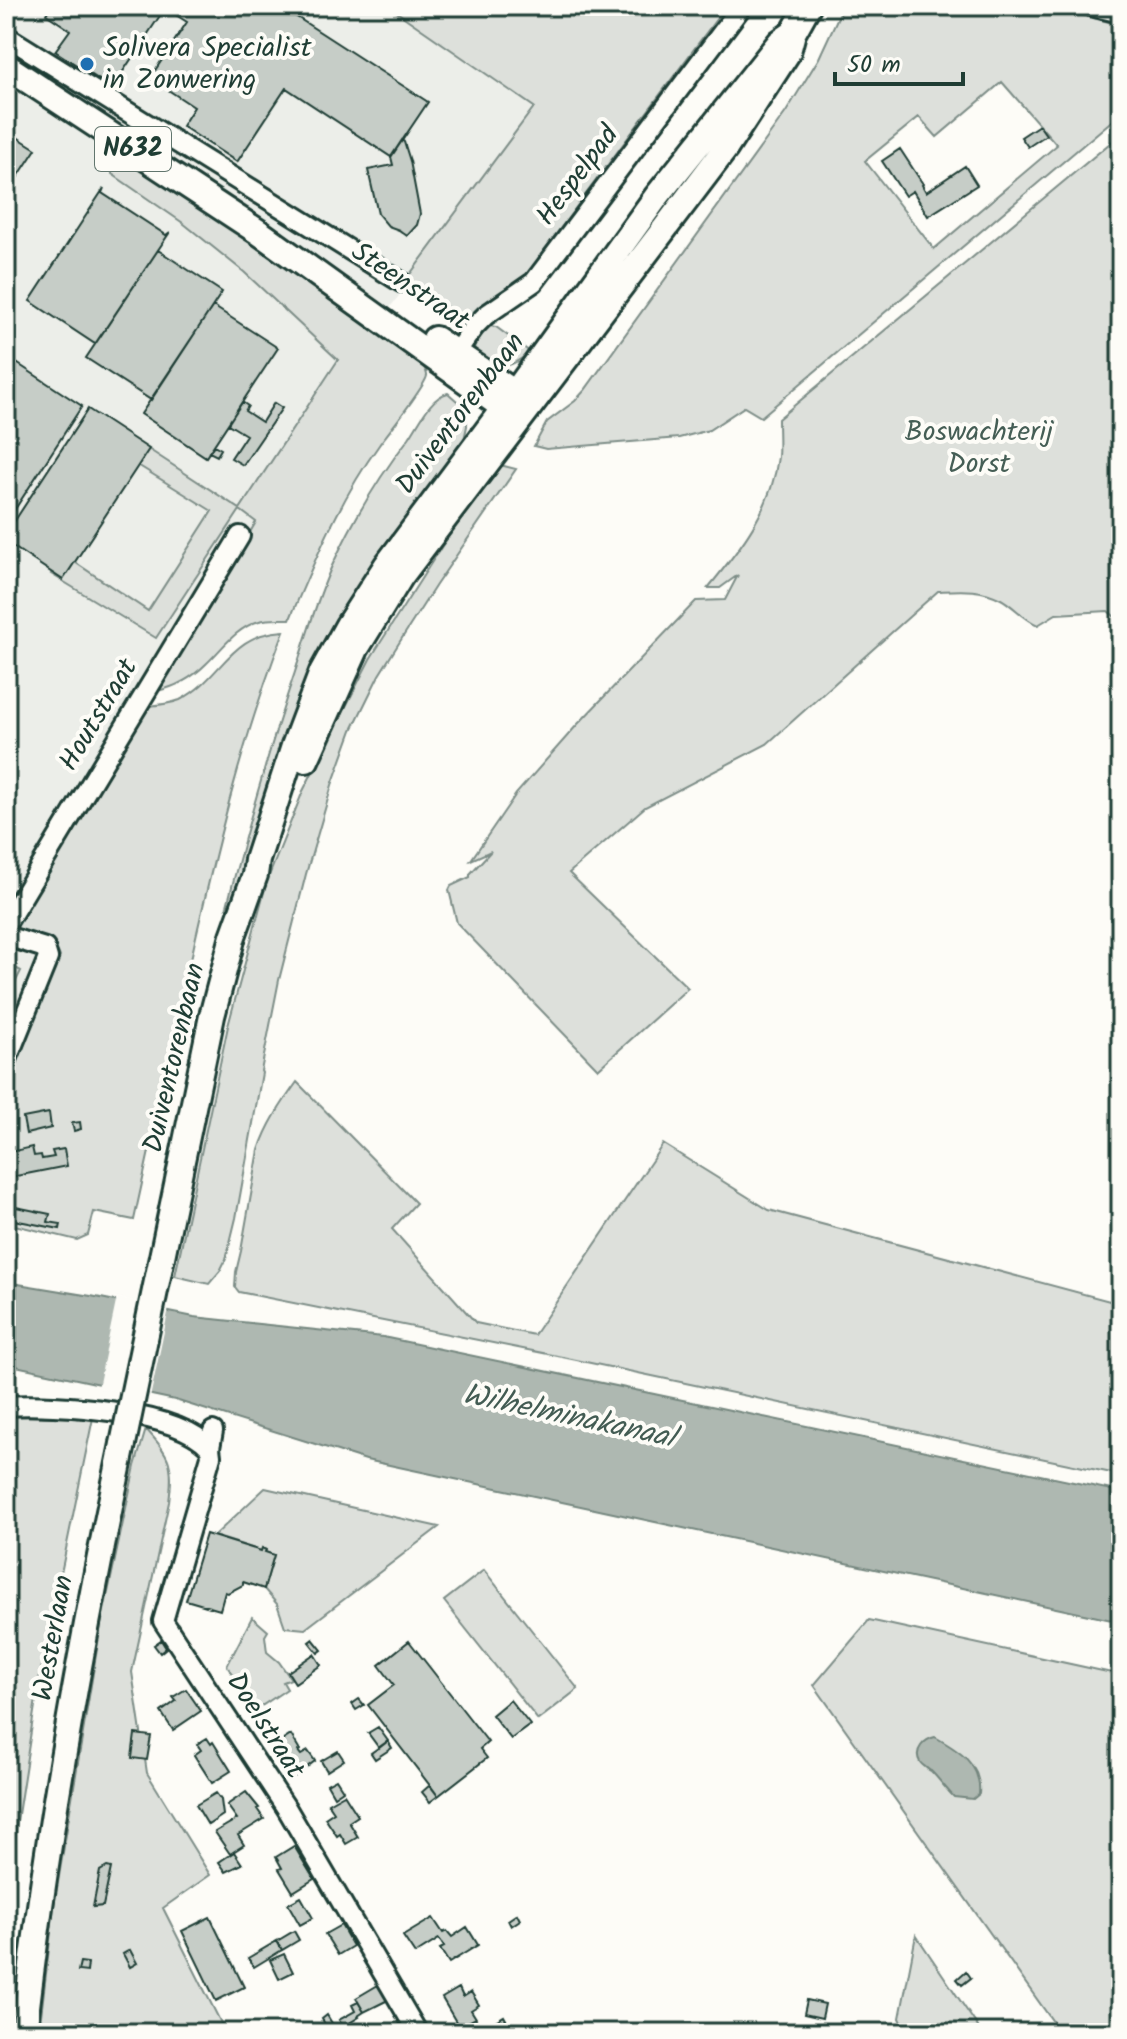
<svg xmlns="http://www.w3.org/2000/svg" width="1127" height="2039" viewBox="0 0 1127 2039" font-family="Kalam,sans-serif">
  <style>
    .built { fill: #eceee9 }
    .green { fill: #dde0db; stroke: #7e8e88; stroke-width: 2; fill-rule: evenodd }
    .water { fill: #aeb8b1; stroke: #75877f; stroke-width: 2 }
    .pier { fill: #fdfcf7 }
    .building { fill: #c6cdc7; stroke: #1f3d34; stroke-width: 2 }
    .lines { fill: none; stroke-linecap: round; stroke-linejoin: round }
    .minor-casing { stroke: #1f3d34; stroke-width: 24 }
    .major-casing { stroke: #1f3d34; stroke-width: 30 }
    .minor { stroke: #fdfcf7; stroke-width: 18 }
    .major { stroke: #fdfcf7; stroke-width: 24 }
    .major-bridge-casing { stroke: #1f3d34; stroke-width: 30; stroke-linecap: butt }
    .major-bridge { stroke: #fdfcf7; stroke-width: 24 }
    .poi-dot { fill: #1f6fb2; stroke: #fdfcf7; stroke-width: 3 }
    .labels { text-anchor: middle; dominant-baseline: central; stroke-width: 8; stroke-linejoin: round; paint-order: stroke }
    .shield { fill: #fdfcf7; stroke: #62766e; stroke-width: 2 }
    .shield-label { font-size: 26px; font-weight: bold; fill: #1f3d34 }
    .poi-label { font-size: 28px; fill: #1f3d34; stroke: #fdfcf7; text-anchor: start }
    .street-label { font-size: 28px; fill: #1f3d34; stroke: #fdfcf7 }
    .park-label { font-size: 28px; fill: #455e55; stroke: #fdfcf7 }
    .water-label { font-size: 30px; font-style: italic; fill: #435c53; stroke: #fdfcf7 }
  </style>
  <rect width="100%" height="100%" fill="#fdfcf7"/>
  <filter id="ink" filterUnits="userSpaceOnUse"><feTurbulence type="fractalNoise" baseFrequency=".0125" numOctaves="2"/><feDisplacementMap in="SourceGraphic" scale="16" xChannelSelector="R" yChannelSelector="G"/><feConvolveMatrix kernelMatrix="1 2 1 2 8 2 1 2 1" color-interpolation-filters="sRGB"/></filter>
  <g filter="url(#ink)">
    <path class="built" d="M6,6H398L543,106L363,343L20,925L76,952L6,1130Z"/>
    <path class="green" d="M388,6H726L539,257L523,285L474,324L405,281L534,107Z
      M843,6H1045L1121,25V113L761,417L744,407L709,430L679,438L546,449L534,446L547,422L575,401L585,390L786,112L819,58ZM1002,82L1057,145L934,249L865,161L919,117L937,137Z
      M1121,134V622L1108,611L1056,614L1038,625C1023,619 1014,606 1001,599C980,588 960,590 938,591L767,744L645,807L569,873L688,988L598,1069L457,923L449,890L451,886L470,877V874L491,851L471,860L516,794L577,725L696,601L725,600L738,575L720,588H708C740,549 772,509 778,457C779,445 778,432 778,419Z
      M122,154L390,334C399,343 426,363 427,375C428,383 387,434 379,445C341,498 315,559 290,619C279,619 268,618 259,621C236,628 222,649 206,664C192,678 176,687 157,691L256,522L240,510L156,638L51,574L64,555L148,611L212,511L128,459L139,443L240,509L338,360L244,272L183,223L112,174V169Z
      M489,326L496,327L530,352C517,363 508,367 492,368L473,354L475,344Z
      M448,393L466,409L467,426L464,440L368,574L263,809L231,902L227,906C247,827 269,749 295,672C306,637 316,602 331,568C352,522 378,478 409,438C419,424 430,397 448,393Z
      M500,465L516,469L436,585L404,635L379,675L352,730L332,785L306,874L279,980L261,1071L262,1073L236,1218L226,1259L220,1271L209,1284L175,1276L228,1026L267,881L303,791L370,659L442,546Z
      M284,631C245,731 219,836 195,941C174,1034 154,1127 134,1220L94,1212L88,1235L77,1240L6,1223V1077L32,1011L60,957L58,952L11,929L112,761L148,706C159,705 170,704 180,700C223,678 228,634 284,631Z
      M6,963L21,971L6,1001Z
      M297,1082L416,1203L392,1229L476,1323L534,1335L663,1144L769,1210L1121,1304V1475L548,1354L239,1292L235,1287L236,1272L241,1251L259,1150C267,1125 282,1103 297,1082Z
      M18,1416L93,1418L39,1680L17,1821L6,1912V1417Z
      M146,1429C171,1457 174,1464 169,1502L132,1672L147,1773L210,1875L163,1908L226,2033H39L54,1906L101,1625L135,1466Z
      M265,1488L439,1527L305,1629L285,1627L277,1604L264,1589L274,1555L214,1536Z
      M484,1570L578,1689L538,1720L444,1601Z
      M252,1617L268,1631L265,1636L267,1652L279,1662L291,1679L283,1682L287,1689L263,1705L254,1707L227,1666Z
      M869,1620L1121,1675V2033H1061L814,1685Z
      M916,1935L982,2033H907L900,2018Z"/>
    <path class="water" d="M6,1282L91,1296L194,1317L383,1337L1121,1492V1622L366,1460L175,1400L6,1364Z
      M935,1737C958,1750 982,1764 979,1794L973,1799L954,1797C946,1789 939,1779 931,1771C930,1771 920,1763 920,1762C913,1750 925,1739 935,1737Z"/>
    <path class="pier" d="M117,1297L169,1308L150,1398L98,1388Z"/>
    <path class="building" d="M51,6H182L176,15L165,8L112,88L55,51L70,30L46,14Z
      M182,6H293L289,12L428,102L391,157L286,88L237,162L182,126L194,107L150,78L187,22L176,15Z
      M1039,125L1046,135L1028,147L1021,137Z
      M6,130L36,149L6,195Z
      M402,140L404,142L410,161L420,214L417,225L407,236L399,230L388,226L378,214L368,170L393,165L391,157Z
      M900,149L923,184L922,185L926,192L965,166L977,185L928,216L913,191L905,196L882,161Z
      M104,188L102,193L166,235L170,232L95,344L30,301Z
      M158,250L222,292L151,400L86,358Z
      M213,306L278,348L206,457L141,414Z
      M6,356L82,406L6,523Z
      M242,402L248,406L245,411L262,422L274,403L282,408L243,465L231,458L246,435L228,424Z
      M88,409L149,449L63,580L6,542V534Z
      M214,445L221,449L217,456L209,452Z
      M49,1113L51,1128L26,1134L23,1118Z
      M80,1122L81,1129L74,1131L72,1123Z
      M32,1147L34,1156L41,1155L42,1159L54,1157L52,1151L64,1149L67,1166L6,1178V1153Z
      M11,1206L50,1214L48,1222L61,1224L60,1229L8,1219Z
      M206,1534L261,1551L262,1548L266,1550L265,1552L274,1555L264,1589L243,1582V1585L228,1593L225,1592L220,1610L186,1600Z
      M313,1639L322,1650L318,1653L309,1642Z
      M161,1640L166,1648L160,1653L154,1645Z
      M409,1641L488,1742L480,1749L487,1758L438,1796L368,1705L394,1685L379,1665Z
      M314,1654L321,1665L295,1683L288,1672Z
      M186,1689L201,1711L173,1730L161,1712L176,1701L173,1697Z
      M359,1699L364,1705L356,1710L352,1704Z
      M510,1700L530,1725L511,1739L492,1715Z
      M378,1727L388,1741L379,1748L368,1733Z
      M135,1734L151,1736L147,1760L132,1758Z
      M291,1735L300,1750L298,1751L301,1755L308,1751L315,1761L291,1779L271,1748Z
      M207,1738L211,1744L213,1742L231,1771L212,1783L194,1755L201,1750L197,1744Z
      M388,1741L392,1748L375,1759L371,1753Z
      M338,1751L344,1760L327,1771L321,1761Z
      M336,1779L343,1790L334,1796L327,1784Z
      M430,1785L438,1796L430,1802L422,1792Z
      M246,1792L259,1808L257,1809L264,1819L238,1835L244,1845L230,1854L215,1832L237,1819L227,1805Z
      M216,1793L221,1800L223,1815L208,1825L196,1805Z
      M344,1794L358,1816L349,1822L358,1837L346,1844L340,1834L337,1836L325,1818L334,1812L328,1803Z
      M294,1846L314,1879L293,1892L279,1869L282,1868L276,1857Z
      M234,1852L242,1864L226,1872L219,1862Z
      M107,1867L111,1868L103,1906L93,1907L100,1871Z
      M301,1897L313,1918L300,1925L288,1904Z
      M517,1914L520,1920L511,1926L508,1920Z
      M210,1917L244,1987L216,2001L182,1931Z
      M433,1918L443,1933L447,1931L452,1937L467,1927L478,1945L449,1963L440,1949L444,1947L439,1939L415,1954L403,1936Z
      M341,1925L353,1946L338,1955L325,1934Z
      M294,1931L299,1940L282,1950L277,1941Z
      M277,1941L282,1950L254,1967L248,1958Z
      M130,1950L137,1963L130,1967L123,1954Z
      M284,1954L293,1972L279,1979L270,1960Z
      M80,1962L88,1963L87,1972L78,1971Z
      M966,1971L971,1978L962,1985L957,1979Z
      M378,1985L388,2000L364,2012L356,1998Z
      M459,1988L463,1997L471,1992L479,2005L471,2010L476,2018L459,2027L442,1998Z
      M807,2000L825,2004L822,2018L804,2014Z
      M358,2002L364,2012L358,2016L359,2017L343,2027L339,2020L355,2011L352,2005Z
      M327,2015L336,2030L332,2033H330L322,2019Z
      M504,2016L509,2025L495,2033H485L482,2029Z"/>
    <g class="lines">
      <defs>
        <path id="minor" d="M1091,6L1121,13
          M6,36L401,282
          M450,361L474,327L486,315L534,282L742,6
          M6,924L240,536
          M6,936L45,948L48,958L6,1062
          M6,1406C54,1403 178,1410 210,1448
          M213,1431L210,1448L211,1456L163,1621L287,1809L418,2033"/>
        <path id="major" d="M6,66L260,233L504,408L517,409
          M435,339L515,393L524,405
          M306,760L356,649L401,576L725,149L788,52L793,33L808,6
          M162,1257L212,1016L233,936L255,875L257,860L294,746L322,672L348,625L386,566L504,408L657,196L780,42L793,33
          M24,2033C46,1835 82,1638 123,1444"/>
      </defs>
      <use href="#minor" class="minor-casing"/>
      <use href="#major" class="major-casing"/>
      <use href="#minor" class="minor"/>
      <use href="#major" class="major"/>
      <defs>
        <path id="major-bridge" d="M123,1444L162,1257"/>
      </defs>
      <use href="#major-bridge" class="major-bridge-casing"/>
      <use href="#major-bridge" class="major-bridge"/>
    </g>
  </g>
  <circle class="poi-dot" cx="87" cy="64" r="8"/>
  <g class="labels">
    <rect class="shield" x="95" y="127" width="76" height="44" rx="6"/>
    <g class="shield-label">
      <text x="133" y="149">N632</text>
    </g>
    <g class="poi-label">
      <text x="103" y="48">Solivera Specialist<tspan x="103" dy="32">in Zonwering</tspan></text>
    </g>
    <g class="street-label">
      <text transform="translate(578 176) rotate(-53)">Hespelpad</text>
      <text transform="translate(410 287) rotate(34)">Steenstraat</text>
      <text transform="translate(461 414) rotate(-53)">Duiventorenbaan</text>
      <text transform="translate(99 715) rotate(-59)">Houtstraat</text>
      <text transform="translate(175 1058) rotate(-77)">Duiventorenbaan</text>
      <text transform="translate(54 1638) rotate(-80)">Westerlaan</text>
      <text transform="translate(265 1726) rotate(57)">Doelstraat</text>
    </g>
    <g class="park-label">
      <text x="979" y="432">Boswachterij<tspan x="979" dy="32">Dorst</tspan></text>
    </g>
    <g class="water-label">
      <text transform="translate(569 1417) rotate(12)">Wilhelminakanaal</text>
    </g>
  </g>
  <rect width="1127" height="2039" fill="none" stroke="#fdfcf7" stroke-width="32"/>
  <rect x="16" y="16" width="1095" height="2007" fill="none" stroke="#1f3d34" stroke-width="3" filter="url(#ink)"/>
  <path d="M835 72v12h128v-12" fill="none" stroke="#1f3d34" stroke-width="4"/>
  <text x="847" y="72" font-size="24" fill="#1f3d34" stroke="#fdfcf7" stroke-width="6" paint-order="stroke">50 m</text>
</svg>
